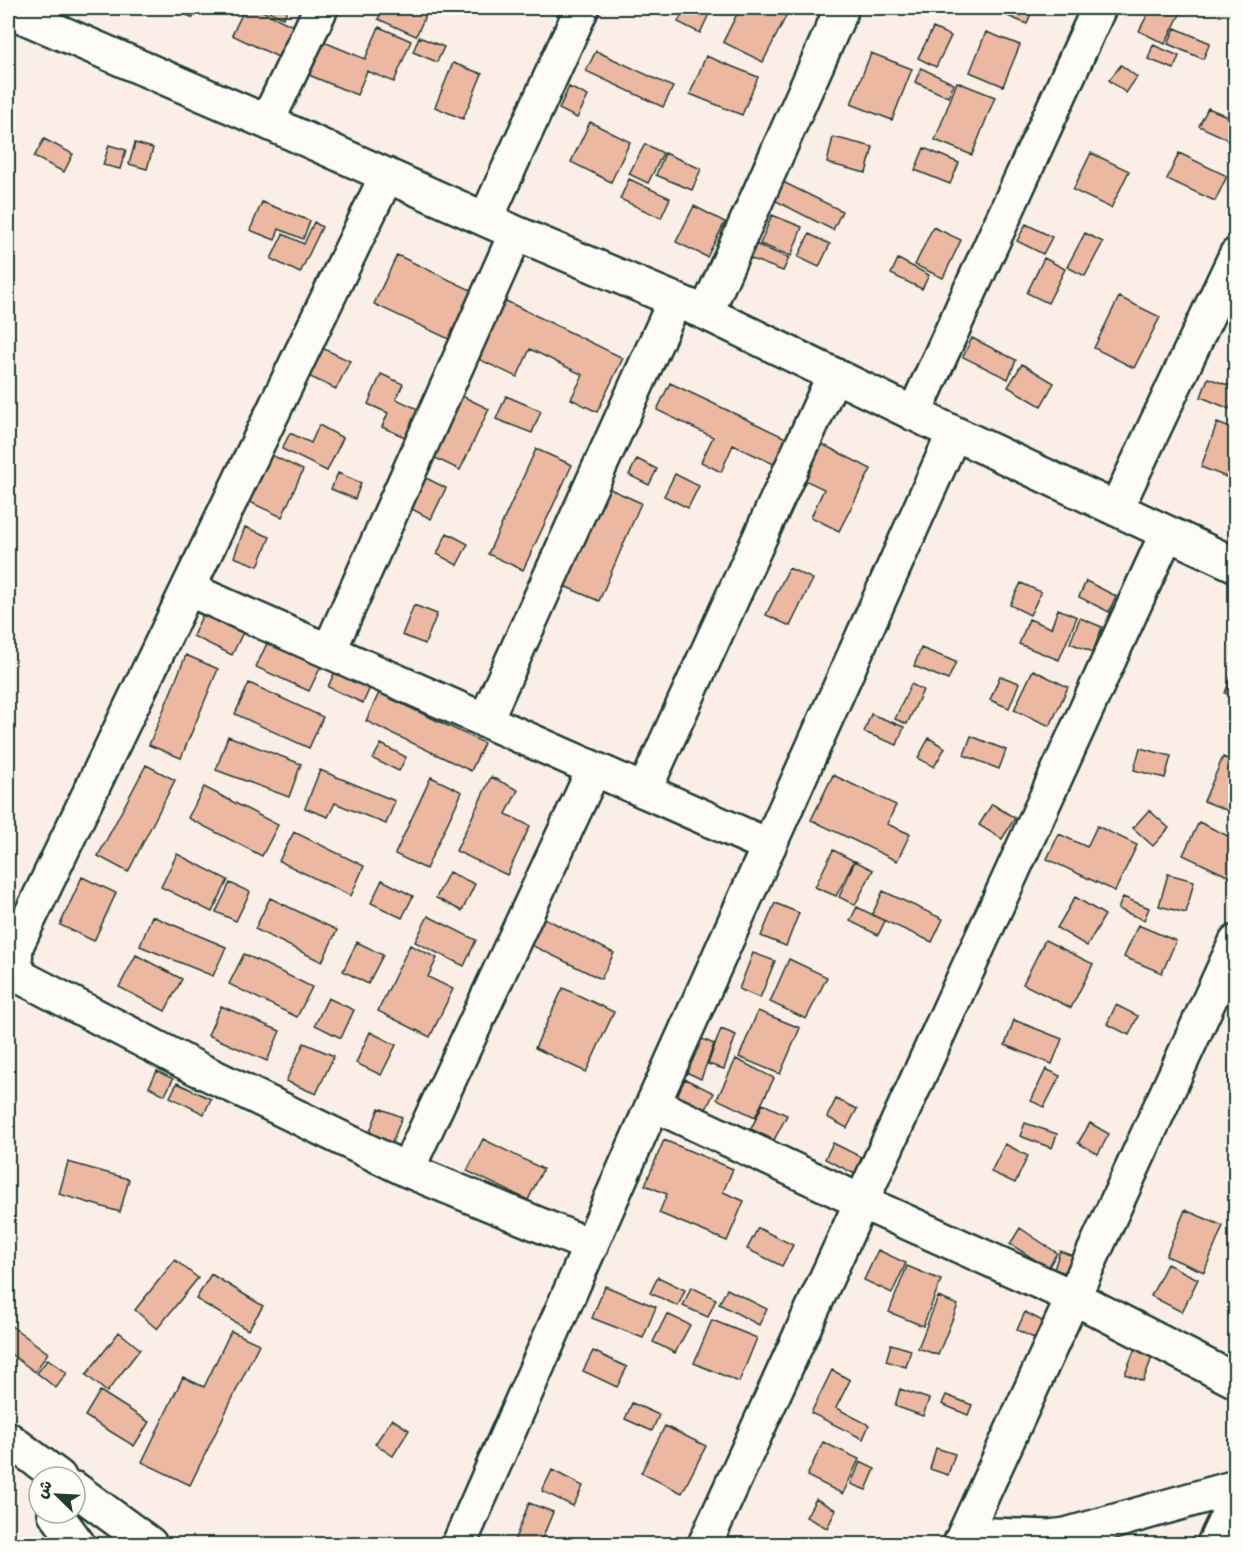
<svg xmlns="http://www.w3.org/2000/svg" width="1243" height="1552" viewBox="0 0 1243 1552" font-family="'Playpen Sans','Playpen Sans Arabic',sans-serif">
  <style>
    .building { fill: #edb8a1; stroke: #1f3d34; stroke-width: 1.5 }
    .lines { fill: none; stroke-linecap: round; stroke-linejoin: round }
    .minor-casing { stroke: #1f3d34; stroke-width: 38 }
    .minor { stroke: #fdfcf7; stroke-width: 33 }
  </style>
  <rect width="100%" height="100%" fill="#faeee6"/>
  <filter id="ink" filterUnits="userSpaceOnUse"><feTurbulence type="fractalNoise" baseFrequency=".0167" numOctaves="2"/><feDisplacementMap in="SourceGraphic" scale="12" xChannelSelector="R" yChannelSelector="G"/><feConvolveMatrix kernelMatrix="1 2 1 2 8 2 1 2 1" color-interpolation-filters="sRGB"/></filter>
  <g filter="url(#ink)">
    <path class="building" d="M172,8H198L193,18Z
      M245,8H256L293,26L278,57L232,35Z
      M262,8H289L283,18Z
      M384,8H429L416,36L378,19Z
      M685,8H705L711,10L700,33L678,22Z
      M740,8H768L786,16L763,62L723,42Z
      M994,8H1033L1027,24L993,10Z
      M1151,8H1183L1165,44L1139,31Z
      M379,27L411,41L394,82L367,71L357,95L309,75L324,42L365,59Z
      M933,28L951,36L936,67L918,58Z
      M1175,28L1210,43L1203,59L1168,44Z
      M986,32L1020,45L1003,86L970,72Z
      M419,37L444,47L437,62L413,52Z
      M1153,45L1179,56L1174,69L1148,59Z
      M596,51L673,87L663,107L586,71Z
      M871,53L912,69L892,120L851,104Z
      M706,56L758,77L742,115L690,94Z
      M453,63L482,74L463,119L435,107Z
      M1121,65L1137,77L1126,93L1109,80Z
      M921,68L954,84L948,97L915,82Z
      M957,82L995,97L972,155L935,140Z
      M569,87L588,96L577,118L559,109Z
      M1208,108L1236,120V143L1199,126Z
      M590,122L630,142L611,182L571,162Z
      M833,137L873,147L866,173L827,163Z
      M44,139L73,154L64,172L34,157Z
      M135,143L153,148L147,169L129,164Z
      M645,144L663,153L648,183L629,174Z
      M109,145L126,150L120,169L103,165Z
      M924,148L959,163L950,184L915,170Z
      M665,153L701,169L692,190L656,175Z
      M1091,153L1129,171L1111,208L1073,190Z
      M1179,153L1227,176L1215,201L1167,179Z
      M629,179L670,198L661,218L620,199Z
      M783,182L842,211L833,230L774,200Z
      M262,202L310,221L303,239L279,229L275,240L250,230Z
      M694,206L725,222L707,257L676,242Z
      M772,215L802,227L791,256L760,244Z
      M314,222L322,227L300,273L271,259L283,234L304,244Z
      M1026,224L1052,237L1043,254L1017,241Z
      M933,227L961,240L943,278L915,265Z
      M1085,233L1103,242L1085,276L1067,267Z
      M809,234L830,244L819,267L798,257Z
      M755,244L789,258L783,271L749,258Z
      M397,255L471,290L449,339L374,304Z
      M1044,258L1065,269L1048,303L1027,293Z
      M898,259L929,275L922,289L891,274Z
      M1119,297L1160,317L1134,368L1094,348Z
      M504,300L623,358L597,412L571,399L583,375L530,349L517,377L476,358Z
      M972,338L1016,360L1008,379L963,357Z
      M320,347L350,361L336,389L306,375Z
      M1022,364L1054,383L1041,406L1008,387Z
      M381,374L403,384L396,399L420,410L407,438L382,427L388,413L368,404Z
      M1208,378L1236,388V396L1230,409L1201,397Z
      M670,383L788,439L776,465L733,445L721,472L701,462L713,437L657,410Z
      M460,395L489,409L460,470L431,456Z
      M506,396L541,411L532,433L496,419Z
      M1217,423L1236,430V459L1229,478L1201,467Z
      M319,425L343,438L327,471L282,449L290,433L311,443Z
      M812,439L871,469L839,531L811,517L824,489L794,475Z
      M536,449L572,465L523,570L488,554Z
      M261,450L303,470L282,517L239,497Z
      M637,459L657,469L649,485L629,475Z
      M338,473L361,483L355,499L331,489Z
      M675,474L699,486L688,508L664,496Z
      M424,477L446,488L431,519L408,507Z
      M599,484L641,503L599,601L557,583Z
      M245,527L270,537L258,566L234,557Z
      M447,533L468,544L457,565L437,554Z
      M789,568L813,579L790,626L766,615Z
      M1086,581L1116,596L1109,612L1079,597Z
      M1021,583L1041,592L1030,615L1010,605Z
      M207,605L247,624L232,655L193,636Z
      M414,605L437,614L425,644L402,635Z
      M1058,609L1077,617L1059,660L1019,644L1029,619L1051,628Z
      M1080,618L1102,627L1093,652L1070,643Z
      M269,639L322,664L309,691L256,667Z
      M921,648L956,662L948,680L914,666Z
      M186,655L218,669L181,758L149,745Z
      M337,667L372,683L363,703L328,687Z
      M1033,670L1068,687L1050,726L1014,710Z
      M1232,674L1236,675V697L1225,693Z
      M1000,676L1019,683L1009,708L990,700Z
      M249,683L323,717L309,748L235,714Z
      M911,684L923,690L907,724L895,719Z
      M379,693L484,743L471,771L366,721Z
      M871,714L904,727L897,745L864,732Z
      M228,736L301,764L289,797L216,770Z
      M971,736L1006,750L999,769L964,755Z
      M929,738L945,748L934,767L918,758Z
      M381,744L406,757L399,771L373,759Z
      M1140,748L1171,756L1165,778L1134,770Z
      M1223,757L1236,763V814L1204,801Z
      M146,765L175,780L128,872L98,856Z
      M320,770L395,801L386,824L335,803L328,817L305,808Z
      M833,775L896,805L887,824L910,834L897,861L811,820Z
      M431,777L462,792L426,869L395,854Z
      M491,777L518,790L506,814L530,826L507,875L456,851Z
      M204,787L278,825L262,856L188,818Z
      M992,804L1015,818L1002,839L979,825Z
      M1149,810L1169,828L1153,846L1133,828Z
      M1199,822L1236,840V880L1183,855Z
      M1097,826L1137,845L1115,891L1047,859L1059,834L1087,847Z
      M294,832L364,866L351,896L279,861Z
      M833,850L854,861L836,896L815,887Z
      M177,854L228,880L212,912L161,887Z
      M855,861L873,870L855,905L839,897Z
      M449,872L475,884L462,911L436,898Z
      M1168,874L1194,881L1186,913L1159,906Z
      M82,877L116,893L94,941L60,925Z
      M382,880L413,896L402,918L371,903Z
      M230,883L250,892L236,921L216,912Z
      M883,891L943,919L932,942L872,915Z
      M1075,897L1105,915L1087,946L1057,928Z
      M1123,897L1149,908L1144,920L1118,909Z
      M270,898L337,930L322,962L255,929Z
      M775,903L799,913L786,946L761,936Z
      M857,907L885,921L878,935L850,921Z
      M152,916L226,947L213,976L140,946Z
      M428,916L476,940L464,966L415,942Z
      M542,917L614,953L601,979L529,944Z
      M1138,925L1176,941L1162,973L1124,957Z
      M1045,940L1093,964L1071,1008L1023,984Z
      M357,942L383,955L368,984L343,971Z
      M410,945L437,958L428,977L453,989L430,1037L378,1011Z
      M753,953L775,961L760,998L739,989Z
      M244,954L312,987L297,1017L229,984Z
      M136,955L182,979L165,1011L119,987Z
      M789,959L827,977L806,1019L770,1002Z
      M563,988L614,1012L586,1072L535,1048Z
      M328,998L354,1010L341,1038L315,1025Z
      M1116,1005L1138,1016L1129,1035L1107,1024Z
      M221,1006L280,1031L267,1061L208,1035Z
      M758,1011L800,1028L780,1074L739,1057Z
      M1014,1020L1062,1039L1052,1064L1005,1045Z
      M721,1029L736,1035L724,1069L708,1064Z
      M370,1032L396,1045L381,1075L356,1063Z
      M697,1037L714,1044L701,1079L684,1071Z
      M304,1043L334,1056L316,1094L286,1081Z
      M736,1059L774,1078L755,1117L717,1099Z
      M1046,1069L1060,1076L1044,1107L1031,1101Z
      M157,1071L173,1079L165,1095L149,1087Z
      M685,1079L714,1093L702,1117L673,1104Z
      M177,1083L211,1099L204,1114L170,1097Z
      M836,1099L857,1109L847,1128L827,1117Z
      M763,1104L787,1115L774,1140L751,1129Z
      M379,1108L402,1117L392,1143L369,1134Z
      M1025,1123L1057,1134L1052,1148L1020,1136Z
      M1090,1123L1109,1134L1098,1154L1078,1143Z
      M483,1139L543,1169L528,1200L467,1171Z
      M664,1140L733,1169L723,1192L744,1201L727,1241L659,1213L667,1194L645,1185Z
      M833,1143L865,1159L857,1175L825,1159Z
      M1005,1144L1028,1156L1015,1183L991,1172Z
      M68,1162L129,1179L120,1212L59,1194Z
      M1185,1210L1223,1226L1204,1272L1166,1256Z
      M758,1228L793,1245L782,1266L747,1249Z
      M1020,1228L1057,1253L1048,1268L1010,1244Z
      M878,1250L906,1263L892,1293L864,1280Z
      M1060,1251L1078,1258L1072,1275L1054,1269Z
      M175,1260L198,1278L157,1329L135,1310Z
      M1167,1264L1198,1279L1182,1312L1151,1296Z
      M907,1266L941,1280L923,1326L889,1312Z
      M211,1274L263,1306L248,1330L196,1299Z
      M658,1277L685,1290L678,1306L650,1293Z
      M605,1286L656,1307L643,1338L592,1318Z
      M691,1287L716,1299L708,1317L683,1306Z
      M727,1289L767,1309L759,1325L719,1304Z
      M938,1297L958,1305L938,1355L918,1348Z
      M1025,1312L1050,1325L1042,1342L1017,1330Z
      M667,1314L690,1325L675,1353L653,1342Z
      M712,1320L757,1338L739,1382L694,1363Z
      M10,1325L48,1353L35,1372L8,1352V1329Z
      M231,1331L259,1344L190,1485L142,1462L183,1377L204,1387Z
      M119,1332L140,1349L107,1392L86,1375Z
      M891,1344L911,1350L906,1367L886,1361Z
      M1135,1348L1153,1355L1143,1381L1125,1374Z
      M593,1351L627,1367L617,1387L583,1371Z
      M48,1359L67,1373L56,1388L37,1373Z
      M832,1370L850,1380L836,1408L869,1425L863,1439L811,1413Z
      M900,1389L929,1399L923,1416L895,1406Z
      M100,1391L149,1422L134,1446L85,1416Z
      M946,1395L972,1405L968,1415L942,1404Z
      M632,1403L659,1415L652,1431L625,1419Z
      M392,1419L409,1430L393,1456L375,1444Z
      M665,1426L706,1446L682,1493L641,1473Z
      M823,1442L859,1459L843,1494L807,1476Z
      M936,1448L955,1454L948,1475L930,1469Z
      M860,1462L875,1469L866,1490L851,1484Z
      M552,1470L583,1486L573,1506L542,1491Z
      M816,1499L836,1510L827,1528L806,1517Z
      M529,1503L553,1512L542,1539L556,1544H513Z"/>
    <g class="lines">
      <defs>
        <path id="minor" d="M8,10L267,122L516,233L706,313L954,433L1236,565
          M267,122L321,8
          M387,175L16,946L15,963L21,977L198,1069L407,1170L591,1246
          M486,219L582,8
          M706,313L842,8
          M914,414L1099,8
          M1116,509L1236,255
          M188,589L769,846
          M329,651L516,233
          M485,721L675,300
          M644,791L834,375
          M653,1104L862,1202L1073,1297L1236,1381
          M407,1170L594,769
          M8,1439L59,1477
          M75,1489L150,1544
          M55,1513L78,1544
          M965,1534L1049,1537L1066,1535L1236,1487
          M459,1544L653,1104L954,433
          M705,1544C860,1208 1012,869 1167,533
          M960,1544L1236,942
          M1214,1544L1236,1498"/>
      </defs>
      <use href="#minor" class="minor-casing"/>
      <use href="#minor" class="minor"/>
    </g>
  </g>
  <rect width="1243" height="1552" fill="none" stroke="#fdfcf7" stroke-width="30"/>
  <rect x="15" y="15" width="1213" height="1522" fill="none" stroke="#1f3d34" stroke-width="2" filter="url(#ink)"/>
  <g transform="translate(57 1495) rotate(294)"><circle r="28" fill="#fdfcf7" stroke="#a4b0a9" stroke-width="1.5"/>
  <path d="M0-4.5L10 22L0 15L-10 22Z" fill="#1f3d34"/>
  <text y="-9" font-size="16" font-weight="bold" text-anchor="middle" fill="#1f3d34">ش</text>
  </g>
</svg>
